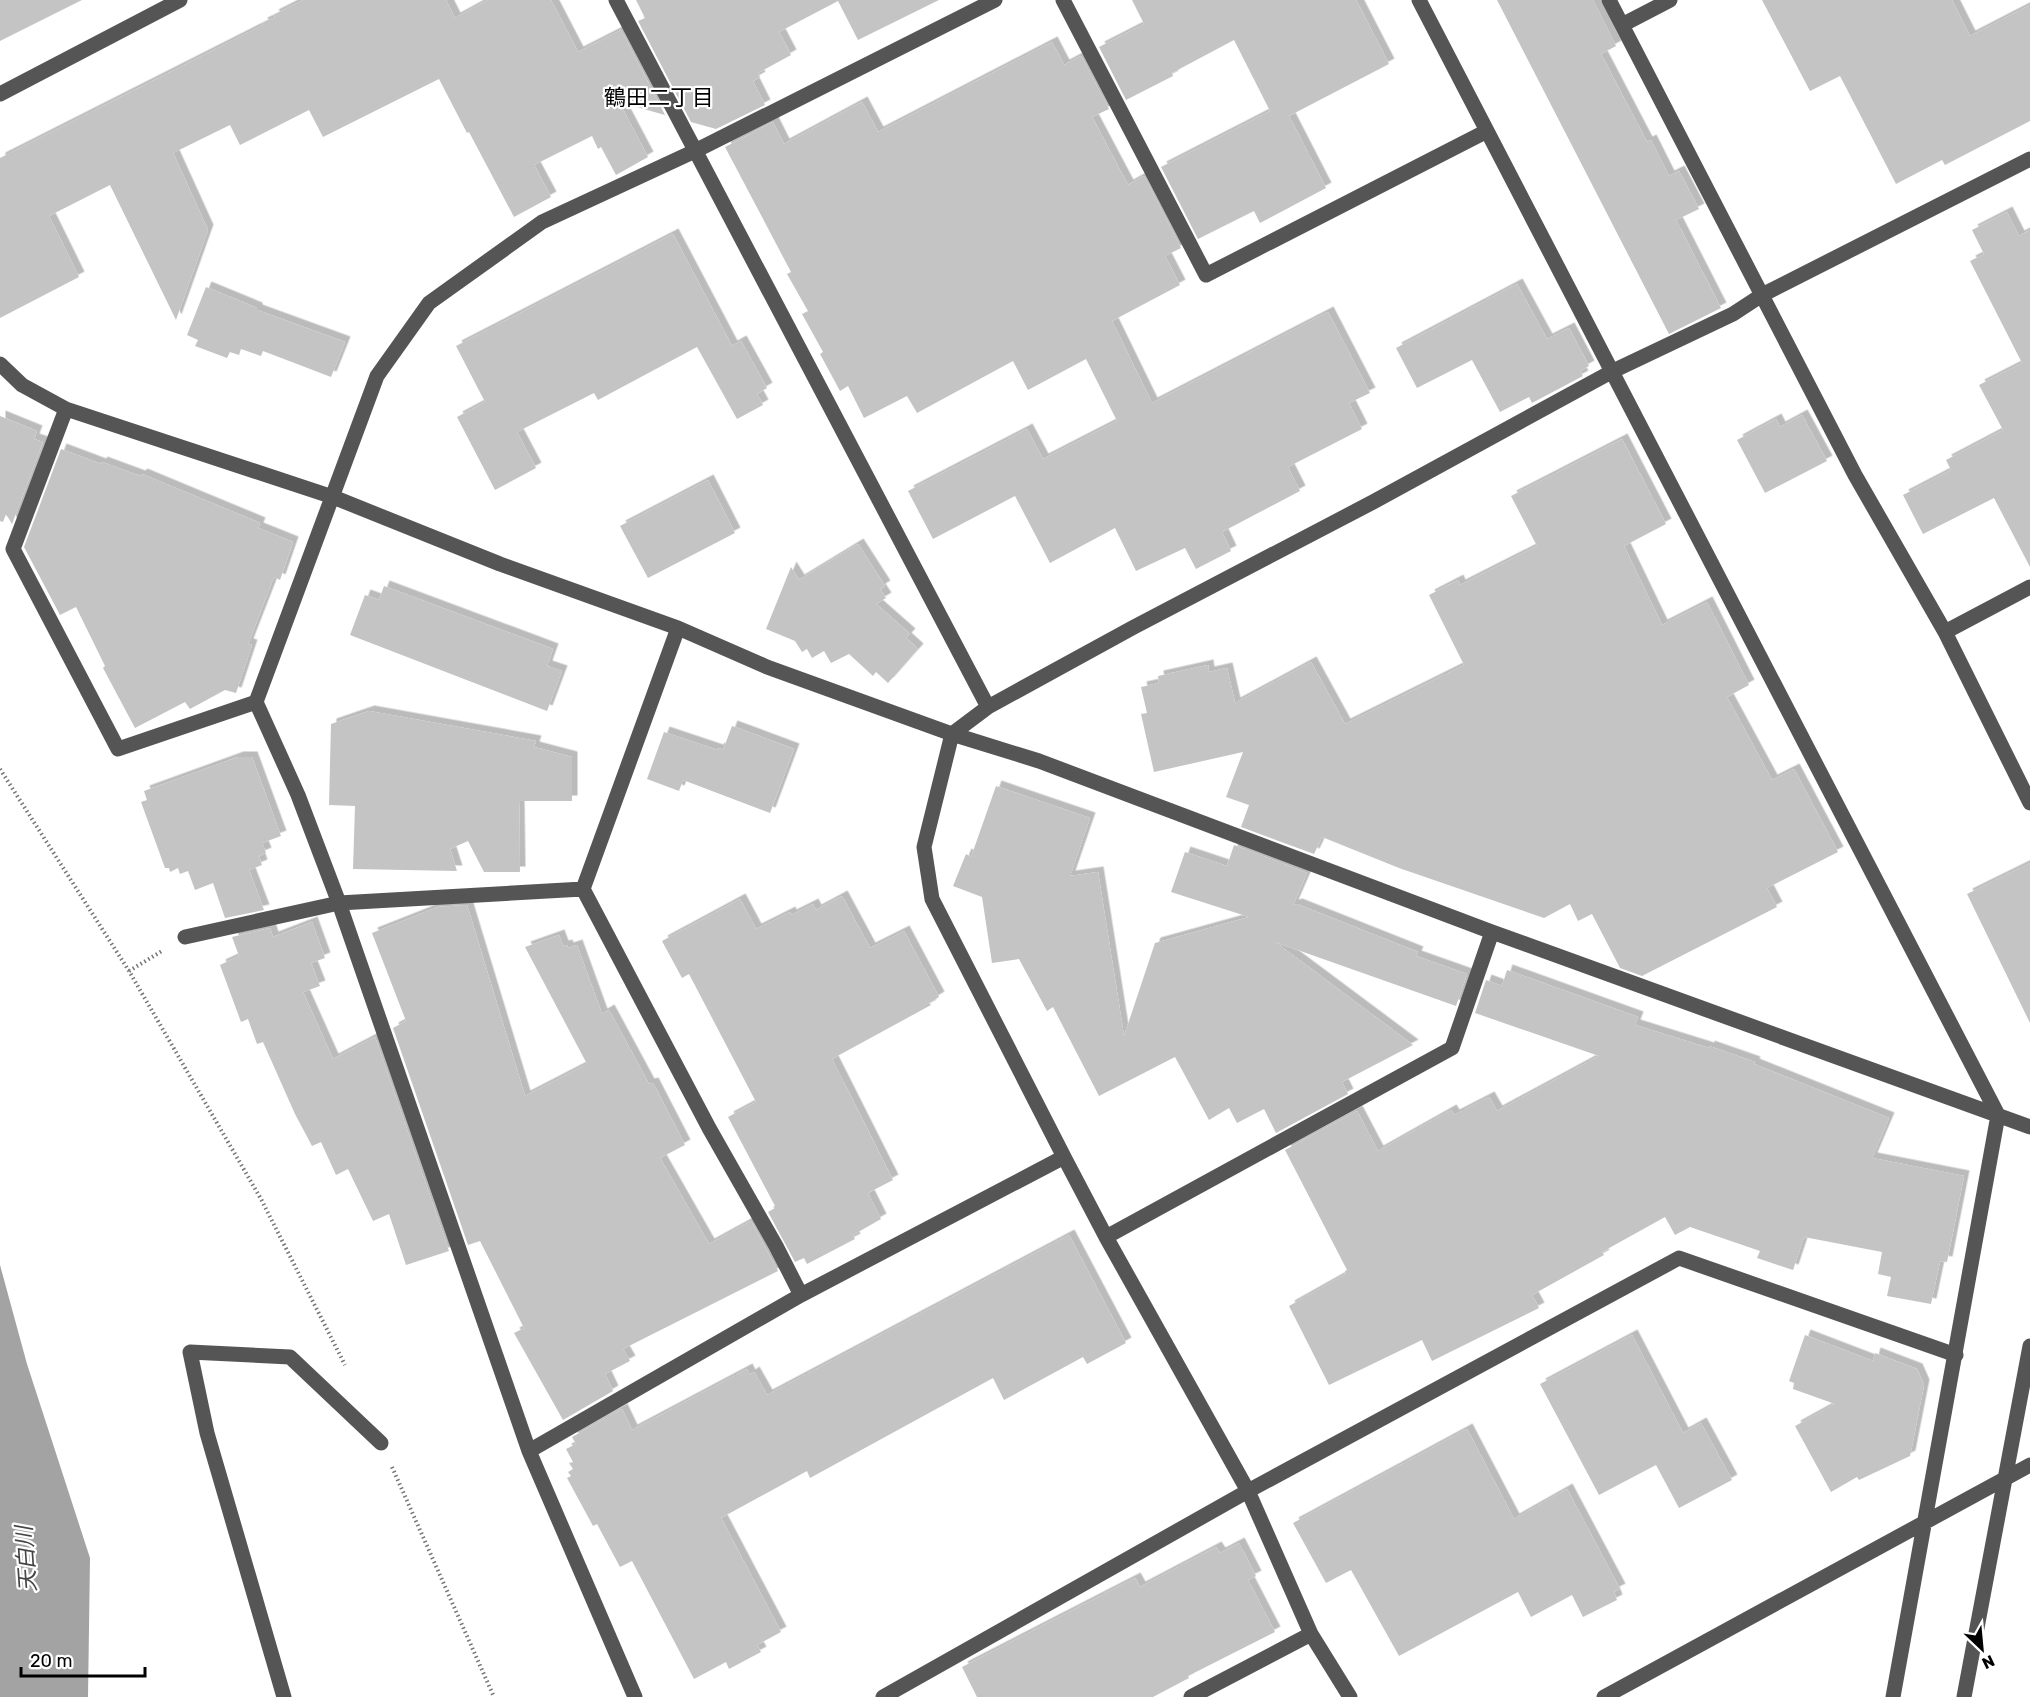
<svg xmlns="http://www.w3.org/2000/svg" width="2030" height="1697" viewBox="0 0 2030 1697" font-family="Rubik,'Noto Sans JP',sans-serif">
  <style>
    .water { fill: #a3a3a3 }
    .building { fill: #c4c4c4; filter: url(#shadow) }
    .lines { fill: none; stroke-linecap: round; stroke-linejoin: round }
    .path { stroke: #777; stroke-width: 4; stroke-dasharray: 1.5 3; stroke-linecap: butt }
    .minor { stroke: #555; stroke-width: 15 }
    .labels { text-anchor: middle; dominant-baseline: central; stroke-width: 4.5; stroke-linejoin: round; paint-order: stroke }
    .neighbourhood-label { font-size: 22px; fill: #000; stroke: #fff }
    .water-label { font-size: 22px; font-style: italic; fill: #444; stroke: #fff }
  </style>
  <defs>
    <filter id="shadow"><feDropShadow dx="5.5" dy="-5.5" stdDeviation="0" flood-color="#0004"/></filter>
  </defs>
  <rect width="100%" height="100%" fill="#fff"/>
  <path class="water" d="M0,1265L27,1364L90,1558L88,1697H0Z"/>
  <path class="building" d="M0,0H82L0,41Z
    M303,0H446L455,18L488,0H551L578,52L621,30L665,115L619,102L648,157L616,175L601,147L598,149L592,136L534,165L551,197L514,217L469,132L467,133L439,79L323,137L309,110L240,145L230,125L173,153L208,230L176,320L110,185L49,216L79,277L0,318V158L263,25L262,23L275,17L273,15Z
    M636,0H939L858,40L838,1L779,32L791,55L758,73L760,77L753,81L765,105L716,129L691,122L638,21L645,18Z
    M1132,0H1356L1389,64L1289,116L1326,188L1260,223L1254,211L1198,239L1161,167L1270,111L1234,40L1172,73L1173,76L1126,100L1099,47L1144,24Z
    M1497,0H1593L1616,46L1601,54L1647,142L1651,140L1669,176L1679,171L1699,209L1676,220L1721,308L1669,334Z
    M1762,0H1952L1970,36L2030,5V121L1945,165L1942,160L1896,184L1840,76L1810,91Z
    M1052,42L1064,65L1081,56L1109,109L1092,117L1128,185L1144,176L1181,248L1165,256L1180,285L1112,321L1152,403L1328,312L1370,393L1349,403L1362,429L1288,467L1300,491L1222,532L1231,551L1196,569L1185,548L1136,571L1115,528L1050,563L1015,496L933,539L908,491L1027,429L1043,459L1117,421L1086,359L1028,390L1013,361L917,413L907,396L864,418L848,386L840,391L820,354L823,352L802,314L808,311L787,274L791,272L725,147L773,122L784,144L862,102L878,132Z
    M2007,212L2019,236L2030,230V567L1994,498L1923,534L1903,495L1951,470L1946,460L2003,430L1979,385L2022,363L1970,261L1984,254L1972,230Z
    M673,234L732,346L741,341L767,388L757,394L763,405L737,419L697,347L598,400L594,393L517,432L536,468L495,490L457,417L485,402L456,346Z
    M1517,284L1547,339L1569,328L1589,366L1580,371L1583,376L1532,403L1529,397L1500,412L1472,360L1417,388L1396,348Z
    M206,287L257,308V310L345,342L331,377L263,351L261,356L241,349L239,355L230,352L227,358L195,346L198,340L187,335Z
    M1802,415L1827,461L1765,493L1737,440L1776,419L1780,427Z
    M0,416L37,431L34,439L43,442L12,524L6,514L3,522L0,521Z
    M1622,439L1666,524L1624,546L1662,625L1707,602L1749,685L1727,697L1772,780L1794,769L1838,852L1767,888L1777,907L1642,976L1620,968L1592,914L1578,921L1570,904L1544,918L1399,868L1322,837L1314,854L1241,827L1249,805L1226,797L1243,752L1154,772L1141,714L1147,713L1141,687L1159,683L1158,676L1208,665L1209,672L1227,668L1235,703L1311,662L1345,724L1464,665L1429,595L1458,580L1460,585L1537,546L1511,496Z
    M61,449L101,464L102,462L140,476L142,474L260,523L258,528L293,542L280,580L274,577L248,644L252,645L236,693L225,690L190,709L185,702L135,728L103,668L105,666L76,607L60,615L24,547Z
    M708,480L735,533L648,578L620,526Z
    M858,544L885,586L880,589L886,598L876,604L910,634L906,638L918,649L888,683L876,672L873,676L849,654L831,663L824,651L812,658L807,649L802,652L795,641L766,629L791,567L799,580Z
    M384,586L553,649L547,666L562,671L547,711L350,635L365,595L379,600Z
    M369,711L536,741L534,747L572,757V801H519L520,872H484L468,841L450,849L457,871L353,869L355,806L329,805L331,724Z
    M732,726L794,749L770,813L683,780L679,791L647,779L664,732L718,750L719,748L723,750Z
    M238,757H252L281,836L262,843L266,853L259,856L262,865L249,870L264,910L225,918L213,883L195,890L188,871L180,874L178,868L170,872L169,868H165L141,802L147,800L144,791Z
    M996,786L1090,818L1070,876L1098,872L1124,1036L1155,943L1249,917L1171,892L1185,852L1227,866L1234,845L1307,873L1293,905L1297,904L1418,952L1416,956L1467,974L1456,1006L1275,942L1413,1045L1342,1082L1348,1094L1276,1133L1264,1109L1237,1123L1229,1108L1209,1120L1175,1057L1099,1096L1053,1007L1047,1011L1019,959L992,963L982,897L953,886L966,854L971,857Z
    M2030,863V1023L1967,894Z
    M842,896L870,948L904,931L939,997L929,1003L931,1005L832,1059L893,1180L868,1193L881,1219L853,1235L855,1239L807,1264L804,1258L795,1262L768,1212L775,1208V1206L728,1117L756,1102L689,974L682,978L662,941L740,899L756,929L790,912L791,915L813,904L816,910Z
    M467,905L525,1096L587,1064L525,947L559,935L563,946L567,945L568,948L577,945L602,1014L609,1010L649,1084L653,1083L685,1145L660,1158L709,1244L751,1221L778,1271L623,1349L630,1361L605,1374L613,1391L563,1420L514,1333L524,1328L480,1241L468,1245L393,1028L406,1021L372,933L438,907Z
    M312,922L325,958L311,963L320,986L303,992L333,1059L375,1037L449,1251L406,1265L389,1214L373,1221L348,1169L336,1175L321,1142L312,1146L295,1114L263,1042L257,1044L248,1019L241,1022L220,965L239,956L232,937L270,928L273,937Z
    M1507,970L1638,1017L1635,1025L1709,1048V1046L1755,1062L1754,1064L1889,1118L1872,1158L1964,1176L1947,1262L1940,1261L1931,1304L1887,1296L1891,1277L1878,1274L1882,1252L1804,1237L1793,1270L1757,1258L1760,1251L1690,1227L1675,1235L1665,1217L1602,1252L1604,1255L1532,1295L1539,1308L1432,1361L1422,1340L1329,1385L1289,1306L1346,1274L1345,1271L1347,1270L1285,1150L1357,1111L1378,1151L1451,1110L1454,1115L1489,1097L1497,1111L1599,1056L1475,1013L1486,980L1502,986Z
    M1069,1235L1126,1343L1087,1364L1083,1357L1004,1400L993,1378L810,1478L807,1471L721,1518L781,1632L757,1645L761,1652L729,1669L726,1662L694,1679L632,1561L620,1567L597,1524L593,1526L567,1478L571,1476L568,1472L573,1469L569,1463L573,1462L566,1449L576,1444L572,1437L622,1409L632,1430L747,1369L750,1375L754,1372L767,1395Z
    M1632,1335L1683,1433L1701,1423L1732,1480L1679,1508L1656,1465L1599,1495L1540,1384Z
    M1805,1335L1873,1361L1875,1353L1917,1369L1924,1385L1910,1456L1859,1480L1857,1477L1831,1492L1795,1426L1835,1404L1793,1389L1794,1383L1789,1381Z
    M1467,1429L1514,1519L1567,1489L1620,1589L1614,1592L1617,1600L1583,1617L1572,1595L1531,1617L1518,1592L1399,1656L1351,1570L1326,1583L1293,1523Z
    M1239,1543L1256,1576L1248,1580L1275,1632L1188,1676L1189,1678L1153,1697H977L962,1667L1135,1578L1140,1587L1216,1547L1220,1553Z"/>
  <g class="lines">
    <path class="path" d="M0,769L129,971L261,1199L345,1365
      M129,971L162,951
      M392,1467L494,1697"/>
    <path class="minor" d="M616,0L988,707
      M1063,0L1206,275L1487,131
      M1419,0L1998,1115L1893,1697
      M1609,0L1855,475L1945,632L2030,803
      M1622,25L1670,0
      M0,94L180,0
      M0,364L22,385L66,409L333,497L500,564L678,628L767,667L952,734L1039,761L1492,932L2030,1127
      M66,409L13,549L118,749L256,702
      M678,628L583,889L709,1128L776,1246L801,1295
      M1945,632L2030,587
      M185,937L339,903L583,889
      M1064,1157L932,899L924,847L952,734L988,707L1134,627L1373,502L1613,371L1733,314L1762,295L2030,159
      M1106,1237L1452,1048L1492,932
      M529,1451L339,903L298,795L256,702L377,376L429,303L542,222L695,151L995,0
      M284,1697L207,1433L190,1352L290,1357L381,1443
      M635,1697L529,1451L801,1295L1064,1157L1106,1237L1248,1491L1311,1634L1350,1697
      M883,1697L1248,1491L1679,1258L1956,1355
      M1191,1697L1311,1634
      M1604,1697L2030,1465
      M1964,1697L2030,1346"/>
  </g>
  <g class="labels">
    <g class="neighbourhood-label">
      <text x="659" y="97">鶴田二丁目</text>
    </g>
    <g class="water-label">
      <text transform="translate(26 1559) rotate(-94)">天白川</text>
    </g>
  </g>
  <g transform="translate(1982 1649) rotate(154)" stroke="#ffffff" stroke-width="4.5" paint-order="stroke">
  <path d="M0-4.5L10 22L0 15L-10 22Z" fill="#000000"/>
  <text y="-9" font-size="16" font-weight="bold" text-anchor="middle" fill="#000000">N</text>
  </g>
  <path d="M21 1667v9h124v-9" fill="none" stroke="#000000" stroke-width="3"/>
  <text x="30" y="1667" font-size="18" fill="#000000" stroke="#ffffff" stroke-width="4.5" paint-order="stroke">20 m</text>
</svg>
